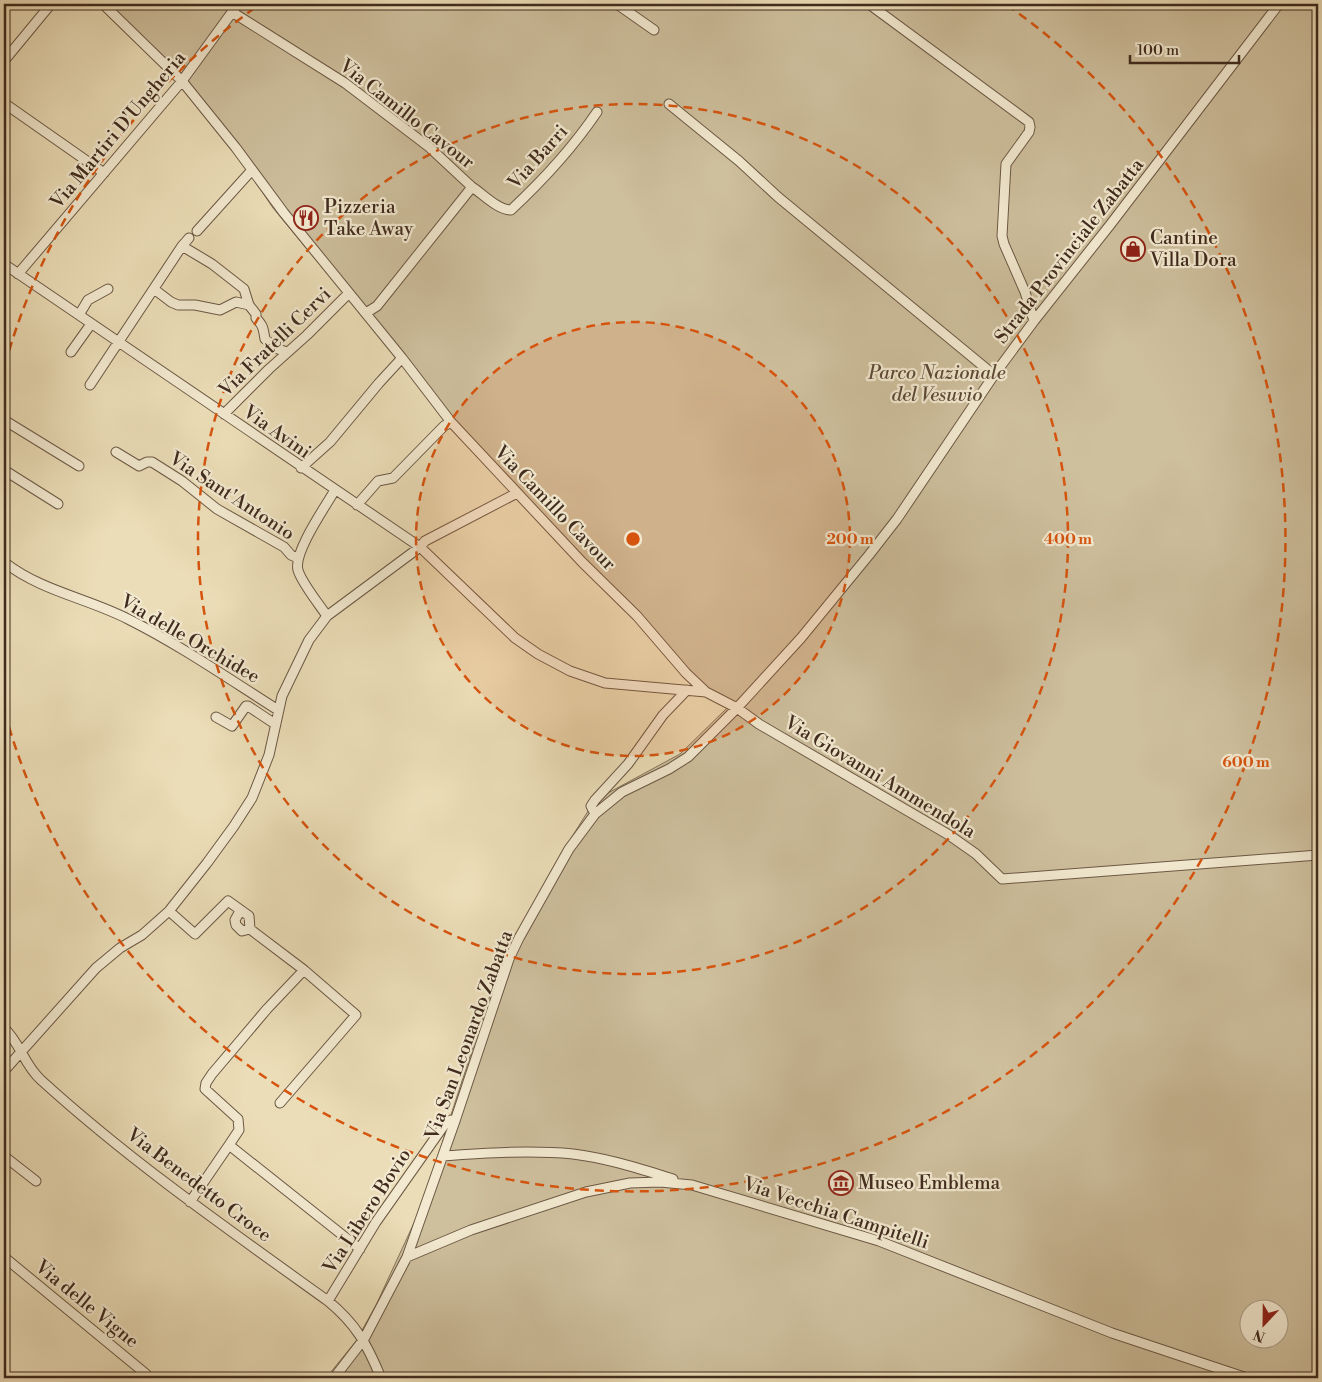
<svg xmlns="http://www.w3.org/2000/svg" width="1322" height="1382" viewBox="0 0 1322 1382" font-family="'Libre Bodoni',serif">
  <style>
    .green { fill: #cebf9d; stroke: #87755e; fill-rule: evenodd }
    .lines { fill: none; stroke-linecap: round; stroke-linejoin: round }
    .minor-casing { stroke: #6b5844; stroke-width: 11 }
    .minor { stroke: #f2e9d0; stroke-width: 9 }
    .ring { fill: none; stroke: #d7540e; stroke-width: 2.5; stroke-dasharray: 9 6 }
    .labels { text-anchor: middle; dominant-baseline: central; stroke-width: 4.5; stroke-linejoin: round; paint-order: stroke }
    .street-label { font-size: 19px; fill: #402b1e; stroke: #f2e9d0 }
    .poi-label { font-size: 19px; fill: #402b1e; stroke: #f2e9d0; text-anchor: start }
    .park-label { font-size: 19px; font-style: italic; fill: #5c4937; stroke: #f2e9d0 }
    .centre { fill: #d7540e; stroke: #f2e9d0; stroke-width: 2.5 }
    .ring-label { font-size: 15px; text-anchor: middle; font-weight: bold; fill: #d7540e; stroke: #f2e9d0; stroke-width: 4.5; stroke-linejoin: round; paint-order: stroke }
  </style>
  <rect width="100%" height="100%" fill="#ebddb7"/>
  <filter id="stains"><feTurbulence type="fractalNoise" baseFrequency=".004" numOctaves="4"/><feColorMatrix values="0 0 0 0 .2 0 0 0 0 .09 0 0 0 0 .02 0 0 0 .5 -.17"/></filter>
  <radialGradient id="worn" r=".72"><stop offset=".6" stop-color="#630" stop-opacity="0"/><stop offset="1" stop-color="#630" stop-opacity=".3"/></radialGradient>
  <path class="green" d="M96,4H1318V1378H326L356,1341L376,1305L426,1197L448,1124L491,992L526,917L563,851L595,800L680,754L727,708L689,680L658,644L387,346L273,208L232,147L220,124ZM1250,1310H1280V1340H1250Z"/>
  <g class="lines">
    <defs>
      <path id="minor" d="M103,4L182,81L236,148L284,213L402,358L451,422L582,562L637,616L686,673L706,692L737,708L759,724L949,835L976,854L1002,879L1318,855
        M617,4L654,30
        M869,4L1029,122L1030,127L1029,132L1006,164L1002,236L1004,244L1025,292L1034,321
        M232,12L345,83L429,147L472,187L377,306L366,313
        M4,61L51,4
        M4,103L104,173
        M669,104L739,161L778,197L994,375
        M472,187C483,194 498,210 511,210C541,182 574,146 597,112
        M197,231L252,170
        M182,246L212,264L244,289L249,305L256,314V318C264,327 263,328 265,339L278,349L287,352
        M4,264L420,547L515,638L538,654L570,671L605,683L706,692
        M18,274L182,81L238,4
        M154,289L171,302L178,305H195L220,310L236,302L249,305
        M79,315L88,300L108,289
        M71,352L91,324
        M90,385L182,246L189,238
        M224,414L269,369L307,335L349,293
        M4,420L79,466
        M116,452L139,466L147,462H152L182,481L217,509L284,547L291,555L298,558
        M301,468L330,442L379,383L402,358
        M4,470L58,504
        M357,505L378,481L393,478L444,426L451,422
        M4,562C41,591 87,598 128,619C180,645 229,679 278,710
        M327,616C319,604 301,582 298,570C293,553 325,507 335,490
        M216,717L232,726L246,706H248L275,724
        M595,814L591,806L595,800L628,764L663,715L687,690
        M169,911L195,934L228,901L249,916L250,929
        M240,911L235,920L236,925L242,931L250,929L304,970L267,1009L212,1074L206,1083L205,1089L238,1119L239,1130L229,1145L360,1249
        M4,1028C21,1044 24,1065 41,1080C130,1161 229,1230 328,1301C356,1324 367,1344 381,1378
        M4,1071L96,968L120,948L142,935L169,911L207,863L234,826L252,798L269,755L282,696L309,640L327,616L420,547L425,541L517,493
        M280,1103L356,1015L305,971
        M4,1156L36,1181
        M443,1156C484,1153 531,1150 573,1154C607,1158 640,1169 673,1179
        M190,1202L229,1145
        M4,1257L146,1374L149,1378
        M407,1257L471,1230L586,1192L630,1183L660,1182L692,1185L879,1241L1112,1333L1247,1378
        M328,1301L376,1222L445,1124L451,1120L455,1121
        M334,1378L364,1339L407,1257L455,1121L509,959L519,938L569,849L595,814L622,792L669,769L688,757L737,708L801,638L869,555L897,519L994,375L1034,321L1110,225L1279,4"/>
    </defs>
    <use href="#minor" class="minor-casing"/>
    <use href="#minor" class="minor"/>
  </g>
  <circle cx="633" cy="539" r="217" fill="#d7540e" fill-opacity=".12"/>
  <g class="ring">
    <circle cx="633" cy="539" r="217"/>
    <circle cx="633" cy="539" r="435"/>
    <path d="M5 365A652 652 0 0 1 259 5M1007 5A652 652 0 1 1 5 713"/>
  </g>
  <defs>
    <symbol id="restaurant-ring" viewBox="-11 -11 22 22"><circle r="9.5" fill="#f2e9d0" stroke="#8f2418" stroke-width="1.5"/><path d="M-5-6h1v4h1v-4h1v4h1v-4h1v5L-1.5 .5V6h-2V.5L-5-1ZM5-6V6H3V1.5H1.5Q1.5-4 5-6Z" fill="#8f2418"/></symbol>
    <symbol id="shop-ring" viewBox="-11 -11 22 22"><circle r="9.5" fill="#f2e9d0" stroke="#8f2418" stroke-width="1.5"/><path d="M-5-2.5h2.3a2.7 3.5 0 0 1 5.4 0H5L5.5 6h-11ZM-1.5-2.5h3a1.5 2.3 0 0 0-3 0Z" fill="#8f2418"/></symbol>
    <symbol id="museum-ring" viewBox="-11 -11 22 22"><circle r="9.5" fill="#f2e9d0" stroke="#8f2418" stroke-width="1.5"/><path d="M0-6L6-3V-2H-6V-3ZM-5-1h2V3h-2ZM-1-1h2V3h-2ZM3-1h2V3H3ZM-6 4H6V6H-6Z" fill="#8f2418"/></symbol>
  </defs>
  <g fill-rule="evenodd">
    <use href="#restaurant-ring" x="292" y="204" width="28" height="28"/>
    <use href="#shop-ring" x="1119" y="235" width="28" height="28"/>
    <use href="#museum-ring" x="827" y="1169" width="28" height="28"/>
  </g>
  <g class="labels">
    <g class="street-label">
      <text transform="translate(407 114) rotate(38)">Via Camillo Cavour</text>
      <text transform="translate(118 130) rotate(-50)">Via Martiri D'Ungheria</text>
      <text transform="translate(538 157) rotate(-48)">Via Barri</text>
      <text transform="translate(1069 251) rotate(-52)">Strada Provinciale Zabatta</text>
      <text transform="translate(275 342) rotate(-44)">Via Fratelli Cervi</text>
      <text transform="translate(277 432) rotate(35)">Via Avini</text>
      <text transform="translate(232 496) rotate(33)">Via Sant'Antonio</text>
      <text transform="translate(555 508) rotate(46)">Via Camillo Cavour</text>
      <text transform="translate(190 639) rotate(30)">Via delle Orchidee</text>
      <text transform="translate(880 777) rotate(31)">Via Giovanni Ammendola</text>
      <text transform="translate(469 1035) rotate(-70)">Via San Leonardo Zabatta</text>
      <text transform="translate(199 1185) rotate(37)">Via Benedetto Croce</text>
      <text transform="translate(367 1211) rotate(-57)">Via Libero Bovio</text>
      <text transform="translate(836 1213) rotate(18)">Via Vecchia Campitelli</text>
      <text transform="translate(87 1304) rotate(39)">Via delle Vigne</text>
    </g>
    <g class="poi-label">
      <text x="324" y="207">Pizzeria<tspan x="324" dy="22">Take Away</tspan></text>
      <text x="1150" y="238">Cantine<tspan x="1150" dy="22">Villa Dora</tspan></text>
      <text x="858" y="1183">Museo Emblema</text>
    </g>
    <g class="park-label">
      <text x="937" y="373">Parco Nazionale<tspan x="937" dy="22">del Vesuvio</tspan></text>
    </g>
  </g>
  <circle cx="633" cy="539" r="8" class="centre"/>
  <g class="ring-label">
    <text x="850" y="544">200 m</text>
    <text x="1068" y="544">400 m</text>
    <text x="1246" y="767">600 m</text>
  </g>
  <rect width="1322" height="1382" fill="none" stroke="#ebddb7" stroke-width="20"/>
  <rect x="5" y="5" width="1312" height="1372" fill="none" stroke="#402b1e" stroke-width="2.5"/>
  <rect x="10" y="10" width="1302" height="1362" fill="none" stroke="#402b1e"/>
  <g transform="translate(1264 1324) rotate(202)"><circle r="24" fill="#f2e9d0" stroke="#ab9d89"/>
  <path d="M0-4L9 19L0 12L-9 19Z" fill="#8f2418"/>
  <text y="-8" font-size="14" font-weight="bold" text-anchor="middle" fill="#402b1e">N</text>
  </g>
  <path d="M1130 55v8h109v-8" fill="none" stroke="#402b1e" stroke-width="2.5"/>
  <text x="1137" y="55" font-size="15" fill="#402b1e" stroke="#f2e9d0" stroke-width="4" paint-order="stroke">100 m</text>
  <rect width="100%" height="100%" filter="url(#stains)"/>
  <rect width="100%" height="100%" fill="url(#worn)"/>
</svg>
